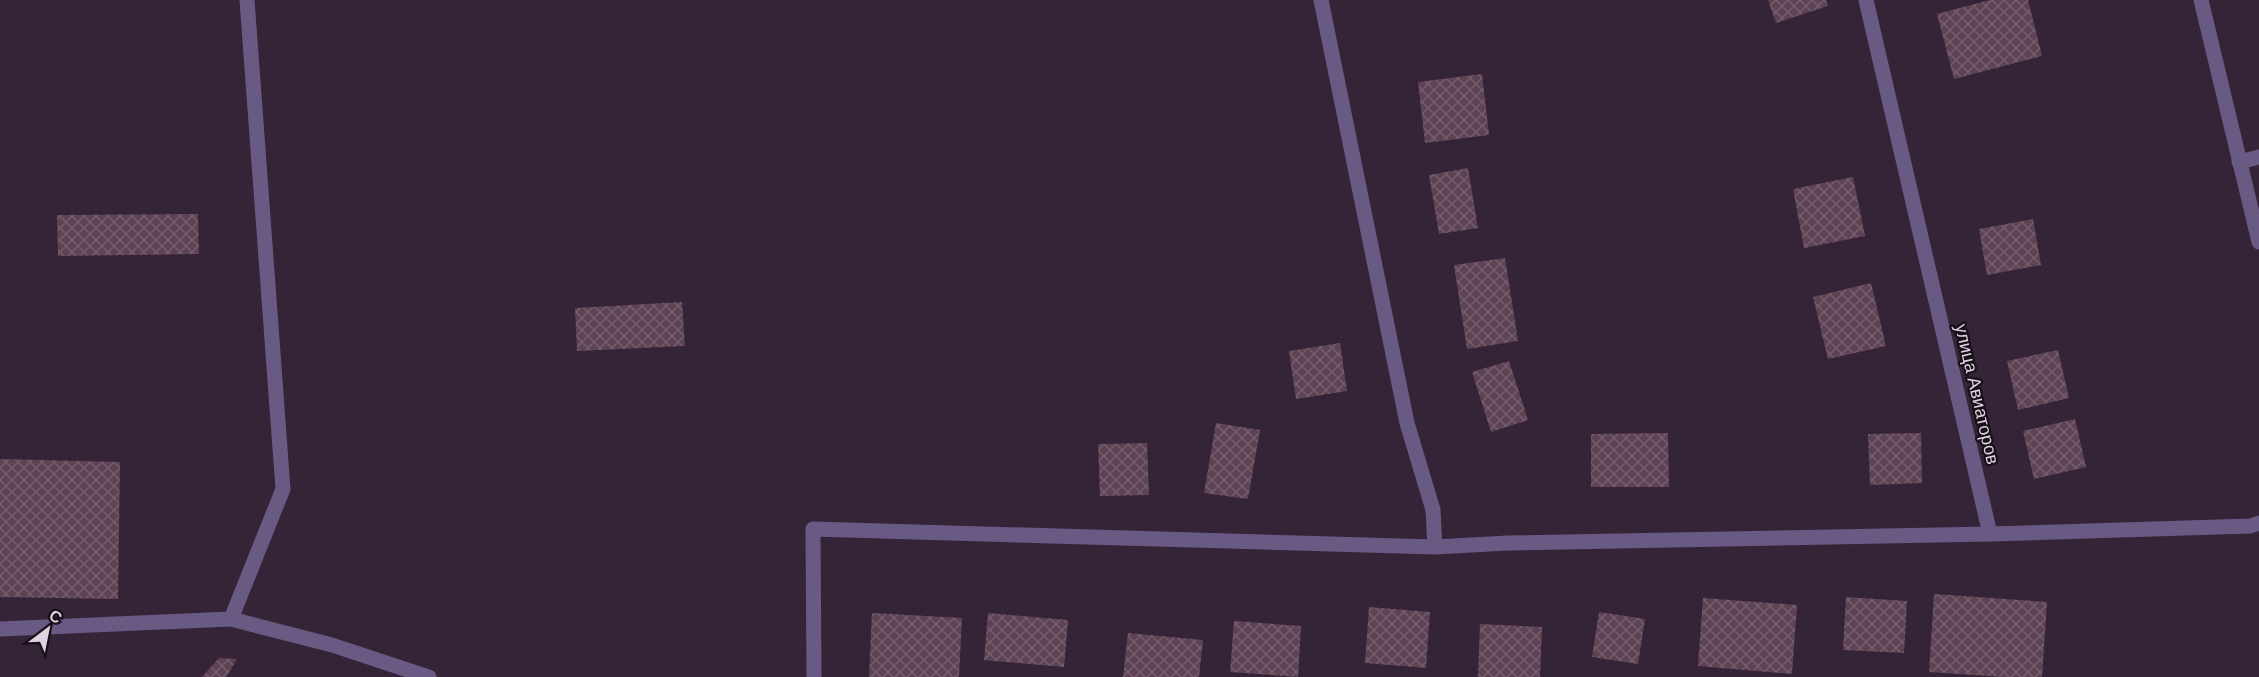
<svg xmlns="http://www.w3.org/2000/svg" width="2259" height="677" viewBox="0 0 2259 677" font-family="Arial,sans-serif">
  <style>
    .building { fill: url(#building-cross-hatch) }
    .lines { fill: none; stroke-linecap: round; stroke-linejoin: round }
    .service { stroke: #695a84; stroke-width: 15 }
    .minor { stroke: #695a84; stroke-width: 15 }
    .labels { text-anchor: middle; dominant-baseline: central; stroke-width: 4.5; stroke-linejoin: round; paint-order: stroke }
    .street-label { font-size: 18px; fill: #dfd3e1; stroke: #181019 }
  </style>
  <defs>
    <pattern id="building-cross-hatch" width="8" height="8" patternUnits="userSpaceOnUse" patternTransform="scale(1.5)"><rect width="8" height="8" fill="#5e4354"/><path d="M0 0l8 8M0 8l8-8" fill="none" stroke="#755d6c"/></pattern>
  </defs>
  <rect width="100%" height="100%" fill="#352338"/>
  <path class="building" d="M1768,0H1826L1828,6L1776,23Z
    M1990,0H2028L2042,56L1954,79L1937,14Z
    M1482,74L1489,135L1425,143L1418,82Z
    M1468,168L1478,228L1439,234L1429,175Z
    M1853,177L1865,236L1804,248L1793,189Z
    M198,214L199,254L58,256L57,215Z
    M2033,219L2041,265L1987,275L1979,229Z
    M1505,258L1518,341L1467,349L1454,265Z
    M1871,283L1886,346L1828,359L1813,297Z
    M682,302L685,346L577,351L575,308Z
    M1340,343L1347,391L1296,399L1289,351Z
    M2058,350L2069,398L2018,410L2007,361Z
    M1509,361L1528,420L1491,432L1472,372Z
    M2075,419L2086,467L2034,479L2023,431Z
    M1216,423L1260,430L1248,499L1204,493Z
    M1668,433L1669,487H1591V434Z
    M1921,433L1922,483L1870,485L1868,434Z
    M1147,443L1149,495L1100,496L1098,444Z
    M0,459L120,462L118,599L0,597Z
    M1934,594L2047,602L2042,677H2003L1929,672Z
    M1846,597L1907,601L1904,653L1843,650Z
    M1703,598L1797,605L1792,674L1698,666Z
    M1369,607L1430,612L1426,668L1365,663Z
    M1599,612L1645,619L1638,664L1592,657Z
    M872,613L962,618L959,677H869Z
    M988,613L1068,620L1064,667L984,660Z
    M1234,621L1301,626L1298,677L1230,672Z
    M1480,624L1542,627L1540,677H1478Z
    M1128,633L1203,640L1199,677H1123Z
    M219,658L237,659L226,677H202Z"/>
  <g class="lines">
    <path class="service" d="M1321,0L1407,423L1433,510L1435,547L1508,543L1990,534
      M2239,162L2259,157
      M0,629L231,619L283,489L247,0
      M814,677L813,529L1435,547"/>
    <path class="minor" d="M1866,0L1990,534L2250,526L2259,523
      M2201,0L2259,242
      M231,619L332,645L429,677"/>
  </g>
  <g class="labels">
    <g class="street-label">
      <text transform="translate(1977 394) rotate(77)">улица Авиаторов</text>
    </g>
  </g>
  <g transform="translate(48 629) rotate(32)" stroke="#181019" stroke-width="4.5" paint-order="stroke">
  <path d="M0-4.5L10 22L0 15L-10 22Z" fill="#dfd3e1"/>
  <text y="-9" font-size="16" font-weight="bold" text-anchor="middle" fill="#dfd3e1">С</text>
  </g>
</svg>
